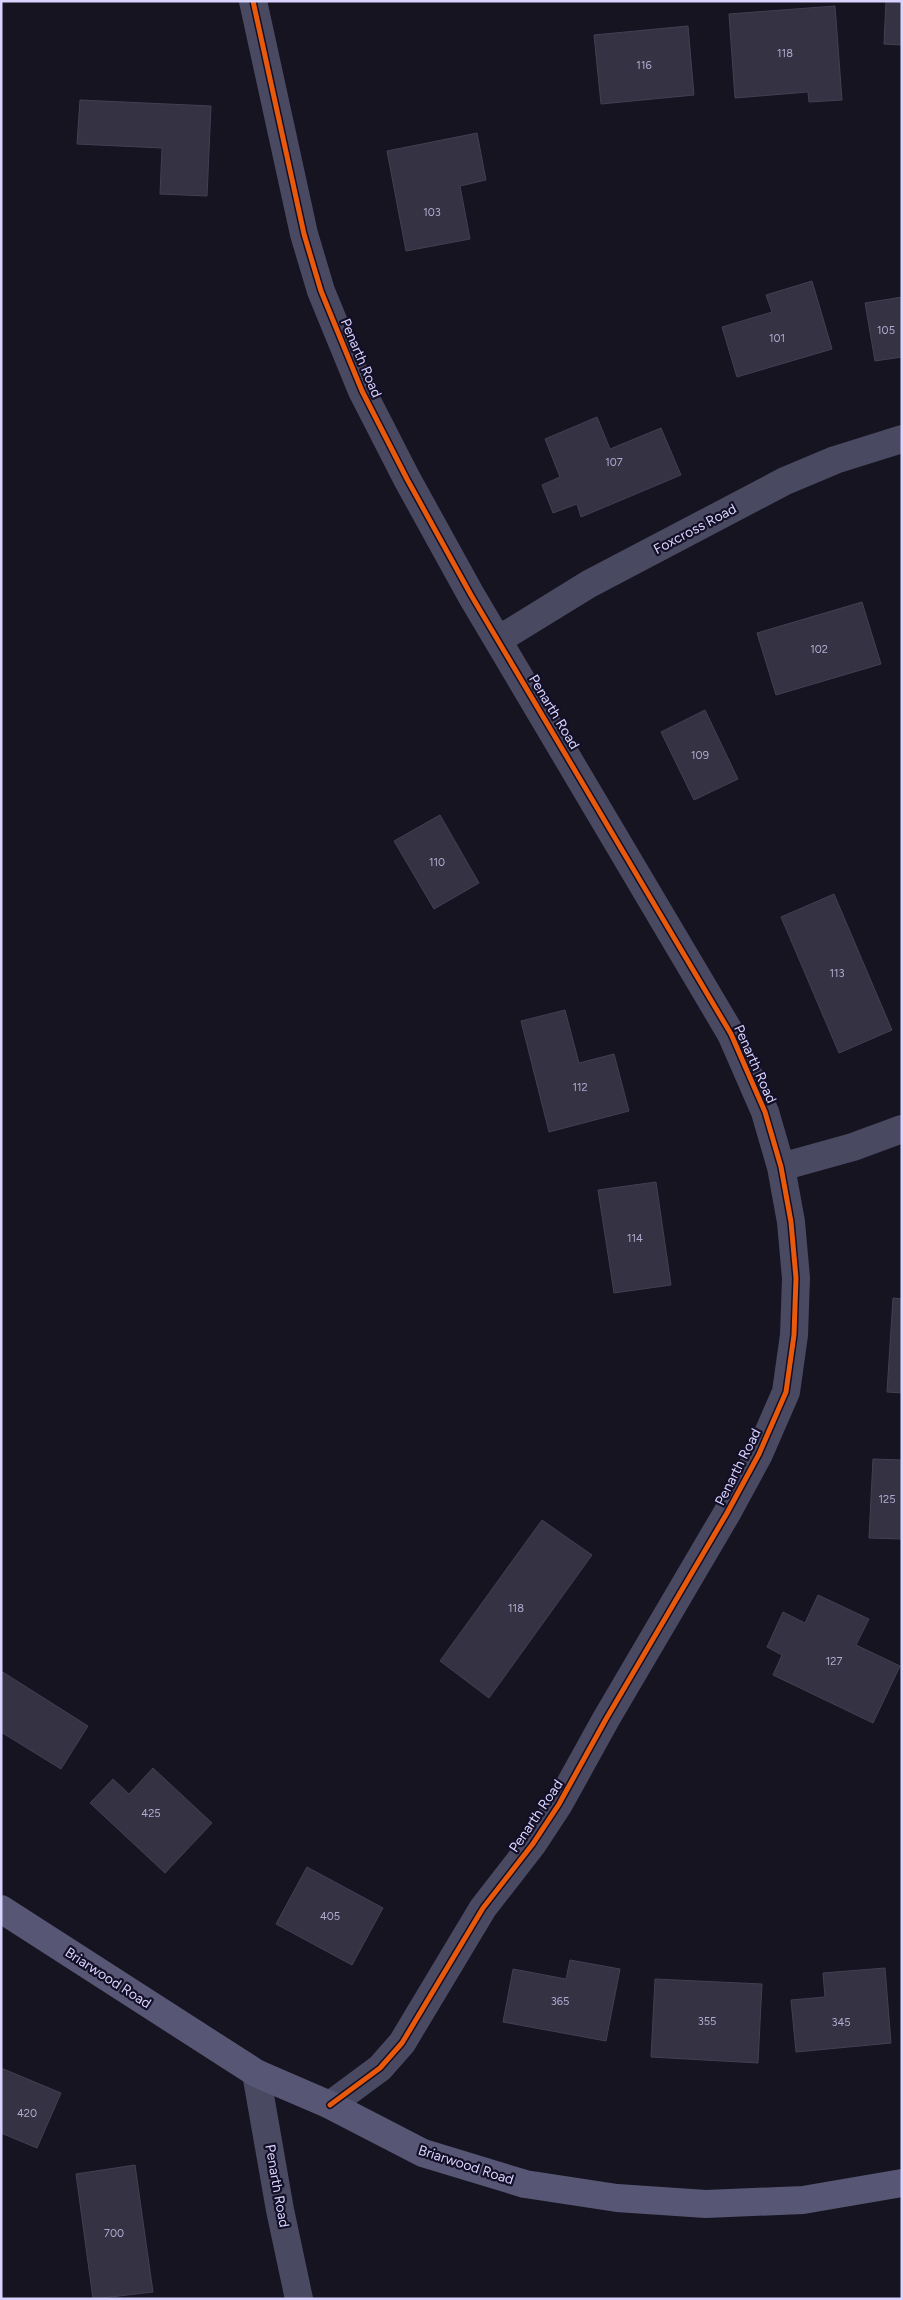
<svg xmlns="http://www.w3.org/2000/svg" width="903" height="2300" viewBox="0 0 903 2300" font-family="Figtree,sans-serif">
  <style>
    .building { fill: #343243; stroke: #433f54 }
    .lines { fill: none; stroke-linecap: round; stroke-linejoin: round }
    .street { stroke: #4a4962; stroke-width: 28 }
    .secondary { stroke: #575674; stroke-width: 28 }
    .cycleway-casing { stroke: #130f26; stroke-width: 8 }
    .cycleway { stroke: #e8590c; stroke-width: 5 }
    .labels { text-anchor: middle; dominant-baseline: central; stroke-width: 4.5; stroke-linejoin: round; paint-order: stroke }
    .number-label { font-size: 11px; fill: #b0acd0 }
    .street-label { font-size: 14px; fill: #d9d4ff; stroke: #130f26 }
  </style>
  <rect width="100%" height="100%" fill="#161421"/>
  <path class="building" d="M886,1H902V45L884,44Z
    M835,6L842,100L809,102L808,92L735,98L729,14Z
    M688,26L694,95L601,104L594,35Z
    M80,100L211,106L207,196L160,194L162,148L77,144Z
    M477,133L486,180L460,186L470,239L406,251L387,151Z
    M812,281L832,349L737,377L722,327L772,312L766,295Z
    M902,297V357L875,361L865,303Z
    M597,417L610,449L661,428L681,475L581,517L577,504L553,513L542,485L560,477L545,439Z
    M862,602L881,664L776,695L757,633Z
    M705,710L738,779L694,800L661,732Z
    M440,815L479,883L434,909L394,841Z
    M834,894L892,1030L839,1053L781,917Z
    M565,1010L579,1063L614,1054L629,1111L549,1132L521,1021Z
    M656,1182L671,1285L614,1293L598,1190Z
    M893,1298L902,1299V1393L887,1392Z
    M873,1459L902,1460V1539L869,1538Z
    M542,1520L592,1555L489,1698L440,1661Z
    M818,1595L869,1619L856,1645L900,1666L873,1723L773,1675L782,1655L767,1647L783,1612L805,1623Z
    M1,1671L88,1726L61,1769L1,1732Z
    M153,1768L212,1823L165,1873L90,1803L113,1779L129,1794Z
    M307,1867L383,1908L352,1965L276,1924Z
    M570,1960L620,1969L606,2041L503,2022L513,1969L566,1979Z
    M885,1968L891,2043L796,2052L791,2000L825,1997L823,1973Z
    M655,1979L762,1984L758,2063L651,2057Z
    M1,2068L61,2093L37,2148L1,2133Z
    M135,2165L153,2292L93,2299L76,2174Z"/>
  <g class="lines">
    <path class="street" d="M253,1L304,234L321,291L362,391L407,479L471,595L731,1034L765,1112L781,1167L791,1222L796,1278L794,1335L786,1392L759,1454L727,1513L606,1719L559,1804L532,1845L483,1908L402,2043L380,2068L330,2105
      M498,640L589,584L785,481L835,460L902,439
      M781,1167L853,1147L902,1129
      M256,2073L280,2210L299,2299"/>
    <path class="secondary" d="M1,1909L256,2073L330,2105L423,2153L525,2184L617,2198L706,2204L803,2200L902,2183"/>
    <defs>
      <path id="cycleway" d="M253,1L304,234L321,291L362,391L407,479L471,595L731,1034L765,1112L781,1167L791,1222L796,1278L794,1335L786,1392L759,1454L727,1513L606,1719L559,1804L532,1845L483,1908L402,2043L380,2068L330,2105"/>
    </defs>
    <use href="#cycleway" class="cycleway-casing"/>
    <use href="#cycleway" class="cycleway"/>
  </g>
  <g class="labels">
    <g class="number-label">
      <text x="785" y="53">118</text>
      <text x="644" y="65">116</text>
      <text x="432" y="212">103</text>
      <text x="886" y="330">105</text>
      <text x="777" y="338">101</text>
      <text x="614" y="462">107</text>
      <text x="819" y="649">102</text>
      <text x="700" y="755">109</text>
      <text x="437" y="862">110</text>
      <text x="837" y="973">113</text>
      <text x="580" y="1087">112</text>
      <text x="635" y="1238">114</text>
      <text x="887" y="1499">125</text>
      <text x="516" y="1608">118</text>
      <text x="834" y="1661">127</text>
      <text x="151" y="1813">425</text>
      <text x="330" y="1916">405</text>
      <text x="560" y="2001">365</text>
      <text x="707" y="2021">355</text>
      <text x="841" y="2022">345</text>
      <text x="27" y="2113">420</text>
      <text x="114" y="2233">700</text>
    </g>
    <g class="street-label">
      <text transform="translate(361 358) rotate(67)">Penarth Road</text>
      <text transform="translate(695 529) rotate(-28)">Foxcross Road</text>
      <text transform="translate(554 712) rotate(59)">Penarth Road</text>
      <text transform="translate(755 1064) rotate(66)">Penarth Road</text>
      <text transform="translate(738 1467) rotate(-63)">Penarth Road</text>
      <text transform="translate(536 1816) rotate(-56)">Penarth Road</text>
      <text transform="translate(108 1978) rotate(33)">Briarwood Road</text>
      <text transform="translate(466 2165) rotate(18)">Briarwood Road</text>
      <text transform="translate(277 2186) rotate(80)">Penarth Road</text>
    </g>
  </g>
  <rect width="903" height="2300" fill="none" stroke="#d9d4ff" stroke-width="5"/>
</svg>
